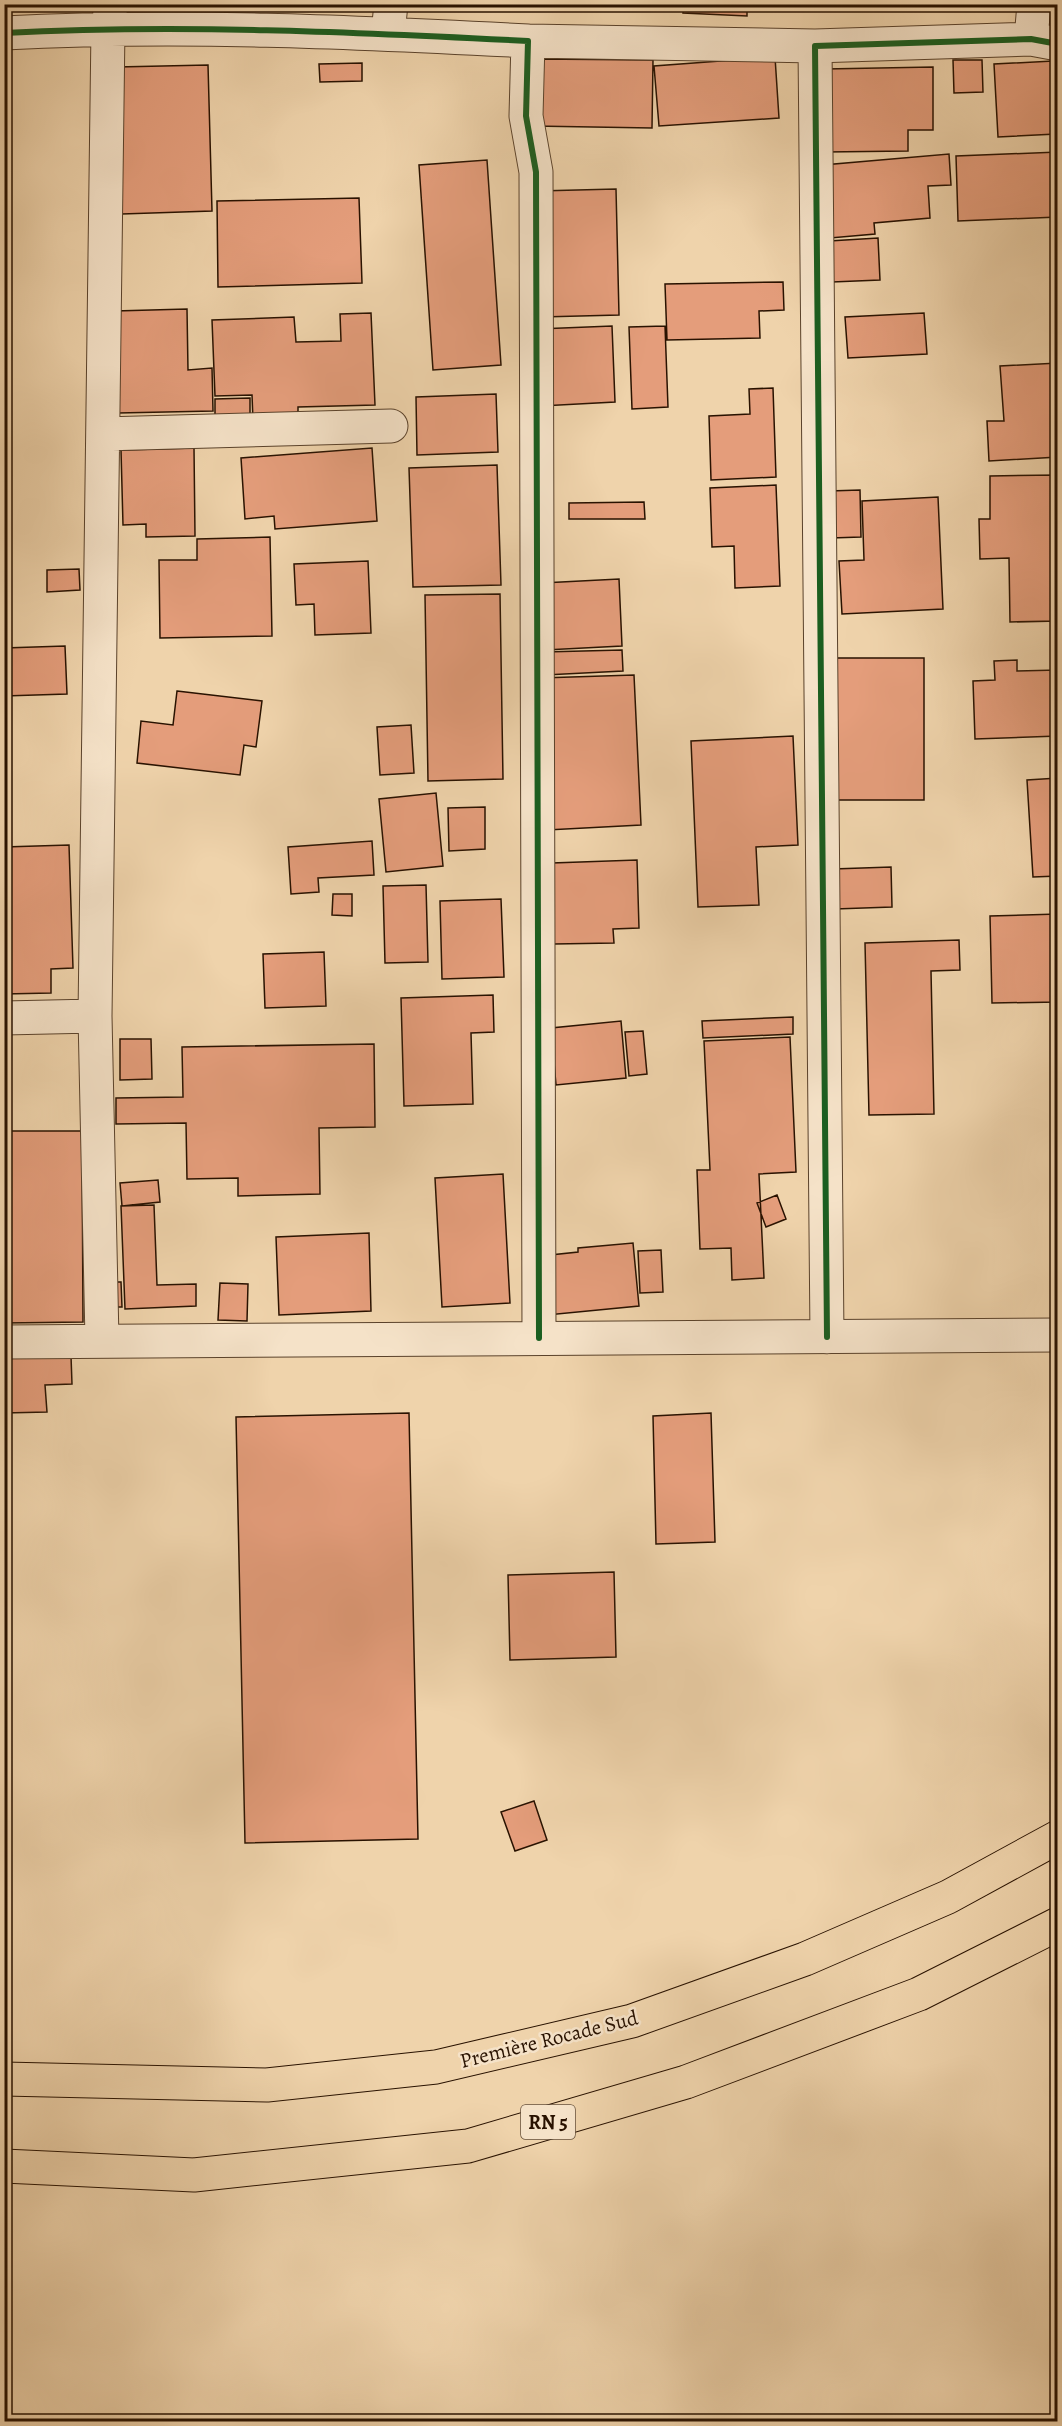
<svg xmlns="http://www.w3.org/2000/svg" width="1062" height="2426" viewBox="0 0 1062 2426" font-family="Alegreya,serif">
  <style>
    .building { fill: #e49d7b; stroke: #291200; stroke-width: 1.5 }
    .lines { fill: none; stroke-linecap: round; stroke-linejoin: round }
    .minor-casing { stroke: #5a422b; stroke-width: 35 }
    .highway-casing { stroke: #291200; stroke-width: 35 }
    .minor { stroke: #f5e2c8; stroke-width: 33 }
    .highway { stroke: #efd3ab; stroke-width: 33 }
    .cycleway-casing { stroke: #f5e2c8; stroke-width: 10 }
    .cycleway { stroke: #1b5e20; stroke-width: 6 }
    .labels { text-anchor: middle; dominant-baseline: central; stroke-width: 5; stroke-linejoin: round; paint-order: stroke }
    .shield { fill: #f5e2c8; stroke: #66503c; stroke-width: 1.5 }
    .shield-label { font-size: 20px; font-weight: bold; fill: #291200 }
    .street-label { font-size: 21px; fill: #291200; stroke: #f5e2c8 }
  </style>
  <rect width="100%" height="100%" fill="#efd3ab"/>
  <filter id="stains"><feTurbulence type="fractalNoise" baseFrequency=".00333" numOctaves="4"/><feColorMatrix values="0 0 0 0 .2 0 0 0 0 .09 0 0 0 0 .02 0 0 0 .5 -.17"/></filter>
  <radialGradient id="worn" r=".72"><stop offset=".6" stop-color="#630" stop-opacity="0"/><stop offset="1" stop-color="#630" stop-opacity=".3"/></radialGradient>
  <path class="building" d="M684,4H747V16L683,13Z
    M775,57L779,118L659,126L654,66Z
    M534,59L653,60L652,128L533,126Z
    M953,60H982L983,92L954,93Z
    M1053,61L1056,134L998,137L994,64Z
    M362,63V81L320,82L319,64Z
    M208,65L212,211L122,214L117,67Z
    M933,67V130H908V151L825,152V69Z
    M1058,152V217L958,221L956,156Z
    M949,154L951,185L928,186L930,218L874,223L875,234L830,238L823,165Z
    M487,160L501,365L433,370L419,165Z
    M616,189L619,315L541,317L538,191Z
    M359,198L362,283L218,287L217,201Z
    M878,238L880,280L832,282L829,241Z
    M783,282L784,310L759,311L760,338L667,340L665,284Z
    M187,309L188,370L212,368L213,411L118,413L115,311Z
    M371,313L375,405L298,407V419L253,420L252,395L215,396L212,320L294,317L296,342L341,341L340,314Z
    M924,313L927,354L848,358L845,317Z
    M612,326L615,402L541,406L538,329Z
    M665,326L668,407L632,409L629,327Z
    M1058,363V457L989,461L987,421H1004L1000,366Z
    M773,388L776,477L711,480L709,416L750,414L749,389Z
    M496,394L498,452L417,455L416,397Z
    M250,398V417H215V399Z
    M194,448L195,536L146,537V524L123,525L121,450Z
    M372,448L377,521L275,529L274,516L245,519L241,458Z
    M497,465L501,585L413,587L409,468Z
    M1058,475V621L1010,622L1009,558L980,559L979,519H990V476Z
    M776,485L780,586L735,588L734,546L712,547L710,488Z
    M860,490L861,537L831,538L829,491Z
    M938,497L943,609L842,614L839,561L864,560L862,501Z
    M644,502L645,519H569V503Z
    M270,537L272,636L160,638L159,560H197V539Z
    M368,561L371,633L315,635L314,604L296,605L294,564Z
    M79,569L80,590L47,592V570Z
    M619,579L622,646L545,650L542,583Z
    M500,594L503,779L428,781L425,595Z
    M65,646L67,694L4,696V648Z
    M622,650L623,671L545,675L544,652Z
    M835,658H924V800H834Z
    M1017,660V671L1058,670V736L975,739L973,681L995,680L994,661Z
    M634,675L641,825L547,830L540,678Z
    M177,691L262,701L256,747L244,745L240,775L137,763L141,721L173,725Z
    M411,725L414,773L380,775L377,727Z
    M793,736L798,845L756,847L759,905L698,907L691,741Z
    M1058,778V876L1033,877L1027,780Z
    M436,793L443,866L386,872L379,799Z
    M485,807V849L449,851L448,808Z
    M372,841L374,875L318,878L319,892L291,894L288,847Z
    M69,845L73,968L51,969V993L4,994V847Z
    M637,860L639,928L613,929L614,943L554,944L552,863Z
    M891,867L892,907L835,909L833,869Z
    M426,885L428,962L385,963L383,886Z
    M333,894H352V916L332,915Z
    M501,899L504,977L442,979L440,901Z
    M1058,914V1002L992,1003L990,916Z
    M959,940L960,970L931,971L934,1114L869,1115L865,943Z
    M324,952L326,1006L265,1008L263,954Z
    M493,995L494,1032L471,1033L473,1104L404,1106L401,998Z
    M793,1017V1034L703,1038L702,1021Z
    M621,1021L626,1078L556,1085L551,1028Z
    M643,1031L647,1074L629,1076L625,1032Z
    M790,1037L796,1172L759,1174L764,1278L732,1280L731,1248L700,1249L697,1170H710L704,1041Z
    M120,1039H151L152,1079L120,1080Z
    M374,1044L375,1127L319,1128L320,1194L238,1196V1178L187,1179L186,1123L116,1124V1098L183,1097L182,1047Z
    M4,1131H82L83,1322L4,1323Z
    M503,1174L510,1303L442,1307L435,1178Z
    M158,1180L160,1202L122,1206L120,1183Z
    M777,1195L786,1219L766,1227L757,1203Z
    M154,1205L157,1285L196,1284V1306L125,1309L121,1206Z
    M369,1233L371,1311L279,1315L276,1237Z
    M633,1243L639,1306L547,1315L541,1256L578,1252V1248Z
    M661,1250L663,1292L640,1293L638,1251Z
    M108,1282H121L122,1307H108Z
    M220,1283L248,1284L247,1321L218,1320Z
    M71,1356L72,1384L45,1385L47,1412L4,1413V1358Z
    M409,1413L418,1839L245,1843L236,1417Z
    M711,1413L715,1542L656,1544L653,1416Z
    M614,1572L616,1657L510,1660L508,1575Z
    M534,1801L547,1840L515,1851L501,1812Z"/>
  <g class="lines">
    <defs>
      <path id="minor" d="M4,33C179,24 354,32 528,41L526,116L536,172L539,1338
        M388,33L391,4
        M1031,39L1034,4
        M528,41L815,46
        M103,434L391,426
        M4,1018L95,1016
        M827,1337L815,46L1031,39L1058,44
        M102,1340L95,1016L108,28L111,4
        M4,1342L1058,1335"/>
      <path id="highway" d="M4,2079L267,2085L436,2067L632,2021L805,1959L948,1897L1058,1837
        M4,2166L194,2175L468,2146L686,2082L919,1994L1058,1924"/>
    </defs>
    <use href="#minor" class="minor-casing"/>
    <use href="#highway" class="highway-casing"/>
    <use href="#minor" class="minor"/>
    <use href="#highway" class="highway"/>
    <defs>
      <path id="cycleway" d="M4,33C179,24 354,32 528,41L526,116L536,172L539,1338
        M827,1337L815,46L1031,39L1058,44"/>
    </defs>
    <use href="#cycleway" class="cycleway-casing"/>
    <use href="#cycleway" class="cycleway"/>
  </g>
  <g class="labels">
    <rect class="shield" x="521" y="2105" width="54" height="34" rx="4.5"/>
    <g class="shield-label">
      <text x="548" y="2122">RN 5</text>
    </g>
    <g class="street-label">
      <text transform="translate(549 2039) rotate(-14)">Première Rocade Sud</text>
    </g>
  </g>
  <rect width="1062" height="2426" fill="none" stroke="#efd3ab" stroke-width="24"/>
  <rect x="6" y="6" width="1050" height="2414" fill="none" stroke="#291200" stroke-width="3"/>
  <rect x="12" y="12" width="1038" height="2402" fill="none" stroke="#291200" stroke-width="1.5"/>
  <rect width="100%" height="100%" filter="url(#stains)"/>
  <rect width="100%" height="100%" fill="url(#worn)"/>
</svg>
